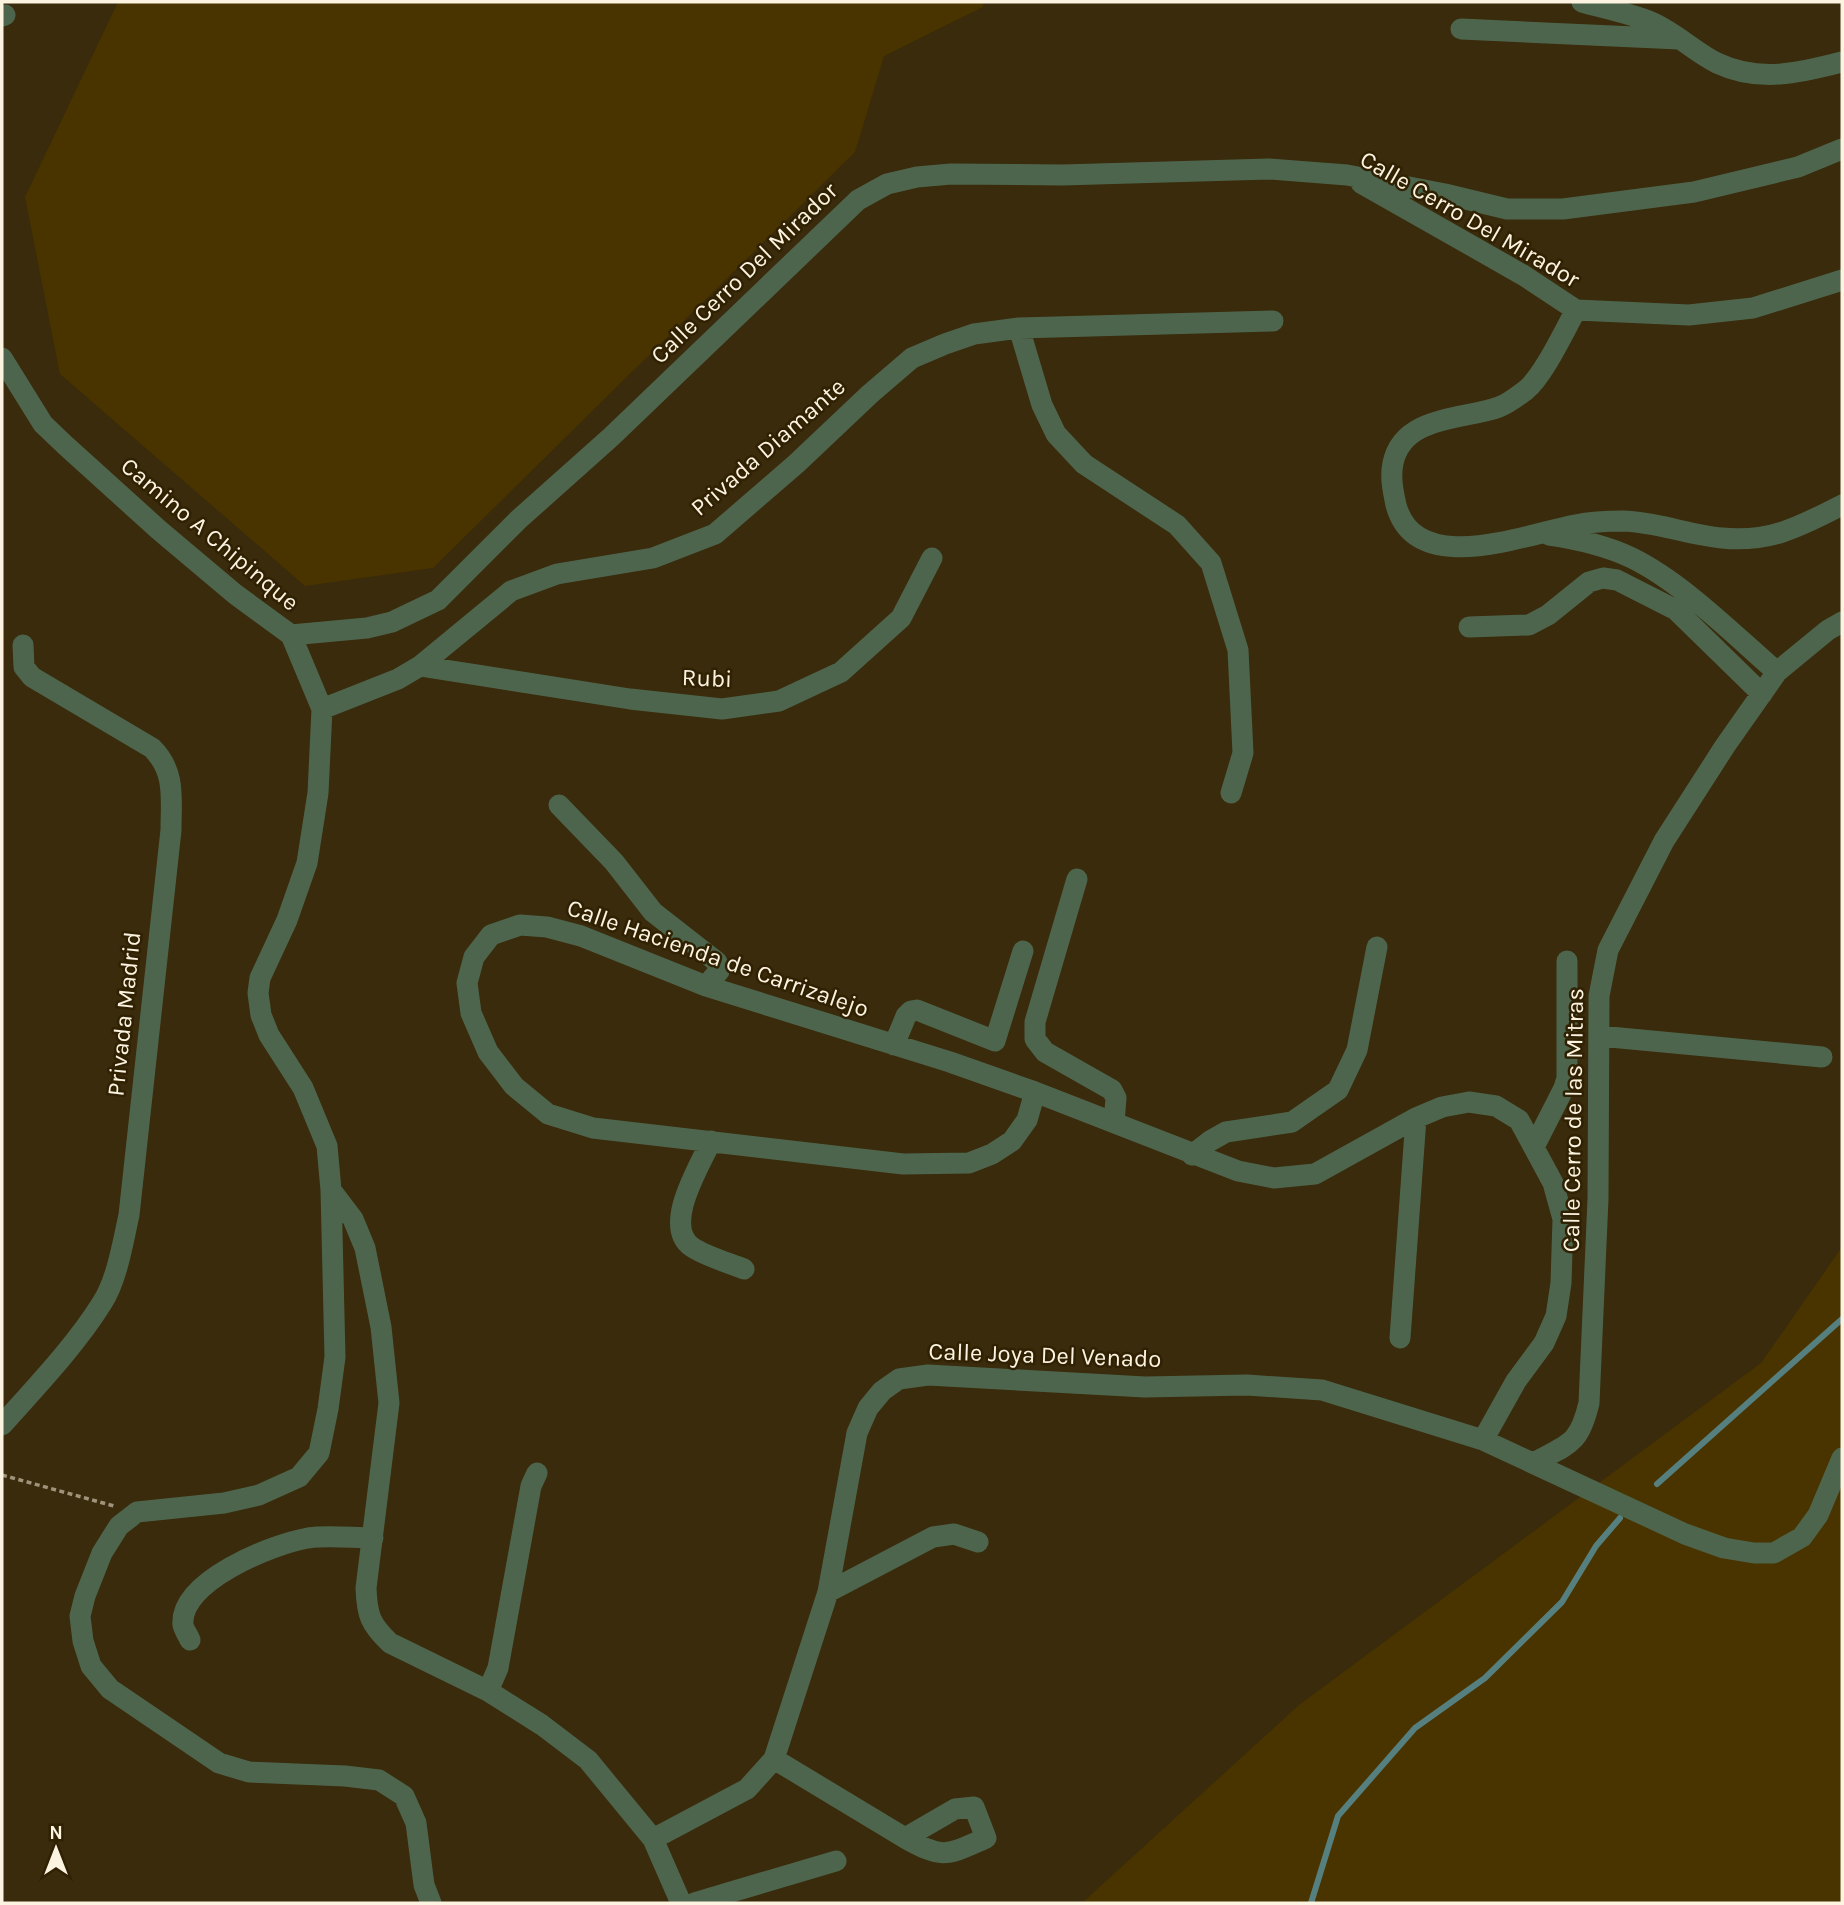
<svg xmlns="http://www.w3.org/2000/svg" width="1844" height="1905" viewBox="0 0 1844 1905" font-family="Karla,sans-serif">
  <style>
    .green { fill: #493400 }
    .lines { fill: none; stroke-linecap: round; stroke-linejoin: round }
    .stream { stroke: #56807f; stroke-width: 6 }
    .path { stroke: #9f947b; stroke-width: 3.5; stroke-dasharray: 5 3.5; stroke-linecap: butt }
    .minor { stroke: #4e654d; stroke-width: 21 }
    .labels { text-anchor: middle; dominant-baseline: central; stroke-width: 5; stroke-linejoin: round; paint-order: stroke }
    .street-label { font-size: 24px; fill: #fcf3e1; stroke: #2f2102 }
  </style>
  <rect width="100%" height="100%" fill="#392b0b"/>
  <path class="green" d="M118,2H983V7L884,56L855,152L433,568L305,586L60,374L25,197Z
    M1842,1247V1903H1082L1299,1705L1761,1363Z"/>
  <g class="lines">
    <path class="stream" d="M1657,1484L1842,1319
      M1311,1903L1338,1816L1415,1728L1485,1678L1562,1602L1596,1546L1620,1518"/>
    <path class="path" d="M2,1475L114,1506"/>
    <path class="minor" d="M1582,2C1604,8 1628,13 1649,21C1674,31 1693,51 1717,63C1759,83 1800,73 1842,62
      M2,16L5,15
      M1461,29L1679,39
      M1361,183L1523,275L1576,310L1689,315L1753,308L1842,280
      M1576,310C1564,331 1544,375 1526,390C1518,396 1508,404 1499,407C1463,420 1403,415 1393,463C1390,477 1393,491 1396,505C1416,579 1526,534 1575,525C1590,522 1608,521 1623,521C1657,522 1689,535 1722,538C1770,543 1801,526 1842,505
      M1019,328L1042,405L1056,434L1084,464L1177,525L1211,563L1238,650L1243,753L1231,793
      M2,358L43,424L65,445L159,530L235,594L291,635L322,709L318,793L307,863L287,920L260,978L258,993L261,1015L269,1035L303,1088L327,1146L331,1190L335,1357L328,1409L319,1453L299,1477L259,1495L224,1503L137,1512L119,1526L102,1553L85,1596L80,1616L83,1641L91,1666L110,1689L219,1763L249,1772L345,1776L379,1780L404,1796L416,1823L424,1885L431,1903
      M1549,535C1577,539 1607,546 1632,558C1683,583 1734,635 1777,672
      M1469,627L1529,625L1548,615L1589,582L1603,578L1617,580L1676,610L1762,694
      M291,635L367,628L392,622L438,600L518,520L611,437L858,200L887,184L917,177L951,174L1062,175L1269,169L1347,175L1445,194L1507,209H1563L1694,192L1798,167L1842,149
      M420,666L630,699L722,709L779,701L841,672L901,618L932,558
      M322,709L398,679L420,666L511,591L557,574L653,558L715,534L796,464L870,394L912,358L945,344L974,334L1019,328L1273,321
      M559,805L614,862L653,912L717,962L719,971L706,986
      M1077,879L1035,1022V1039L1045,1052L1112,1090L1116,1098L1114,1123
      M1599,1036L1822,1057
      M894,1045L906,1016L911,1011L917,1010L995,1041L1023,951
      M1035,1092L1027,1120L1012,1141L992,1154L969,1163L903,1164L593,1128L548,1114L514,1086L488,1052L471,1013L467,983L474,957L491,935L520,925L547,927L581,936L706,986L950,1062L1035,1092L1238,1171L1274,1178L1315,1174L1416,1118L1442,1107L1469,1102L1496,1106L1519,1120L1553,1183L1563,1219L1561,1283L1556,1316L1544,1343L1516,1381L1483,1440
      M711,1141C699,1167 662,1226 692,1247C705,1256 729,1263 744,1269
      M1534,1147L1564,1088L1567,1078V961
      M1192,1155L1210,1141L1226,1132L1292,1122L1338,1090L1357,1050L1377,947
      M331,1190L353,1219L365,1248L381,1327L389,1403L366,1588C367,1615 370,1624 390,1643L488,1691L542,1725L588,1760L653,1839L681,1903
      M1400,1338L1416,1118
      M2,1425C35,1388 76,1345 102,1303C117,1280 123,1242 129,1215L171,830C171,798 176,772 152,748L32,677L24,667L23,645
      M1533,1463C1569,1444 1579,1445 1589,1403L1598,1199L1599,996L1608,950L1664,841L1725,746L1777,672L1828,630L1842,622
      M828,1592L933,1537L954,1534L978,1542
      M190,1640C188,1635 184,1630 183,1625C179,1581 273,1544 308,1538C329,1535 352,1538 373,1538
      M488,1691L498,1668L531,1486L537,1473
      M774,1759L905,1838C944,1860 947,1855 986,1838L974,1807L955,1809L905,1838
      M653,1839L747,1789L774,1759L828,1592L857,1433L868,1408L882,1391L899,1379L928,1375L1145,1387L1247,1385L1322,1390L1483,1440L1685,1534L1724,1548L1754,1553H1774L1802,1537L1818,1515L1842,1458
      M694,1903L836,1861"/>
  </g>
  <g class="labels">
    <g class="street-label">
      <text transform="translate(1470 219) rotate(30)">Calle Cerro Del Mirador</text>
      <text transform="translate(744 273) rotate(-44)">Calle Cerro Del Mirador</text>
      <text transform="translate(768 447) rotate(-41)">Privada Diamante</text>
      <text transform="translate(210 534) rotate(40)">Camino A Chipinque</text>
      <text transform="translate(707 678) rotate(2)">Rubi</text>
      <text transform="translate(718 958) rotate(19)">Calle Hacienda de Carrizalejo</text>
      <text transform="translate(124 1014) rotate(-84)">Privada Madrid</text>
      <text transform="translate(1573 1120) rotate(-89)">Calle Cerro de las Mitras</text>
      <text transform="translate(1045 1355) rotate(2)">Calle Joya Del Venado</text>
    </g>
  </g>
  <rect width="1844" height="1905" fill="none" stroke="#fcf3e1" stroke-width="7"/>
  <g transform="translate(56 1849)" stroke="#2f2102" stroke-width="5" paint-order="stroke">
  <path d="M0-5L12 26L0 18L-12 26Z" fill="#fcf3e1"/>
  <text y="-10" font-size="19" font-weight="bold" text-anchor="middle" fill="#fcf3e1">N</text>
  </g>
</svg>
